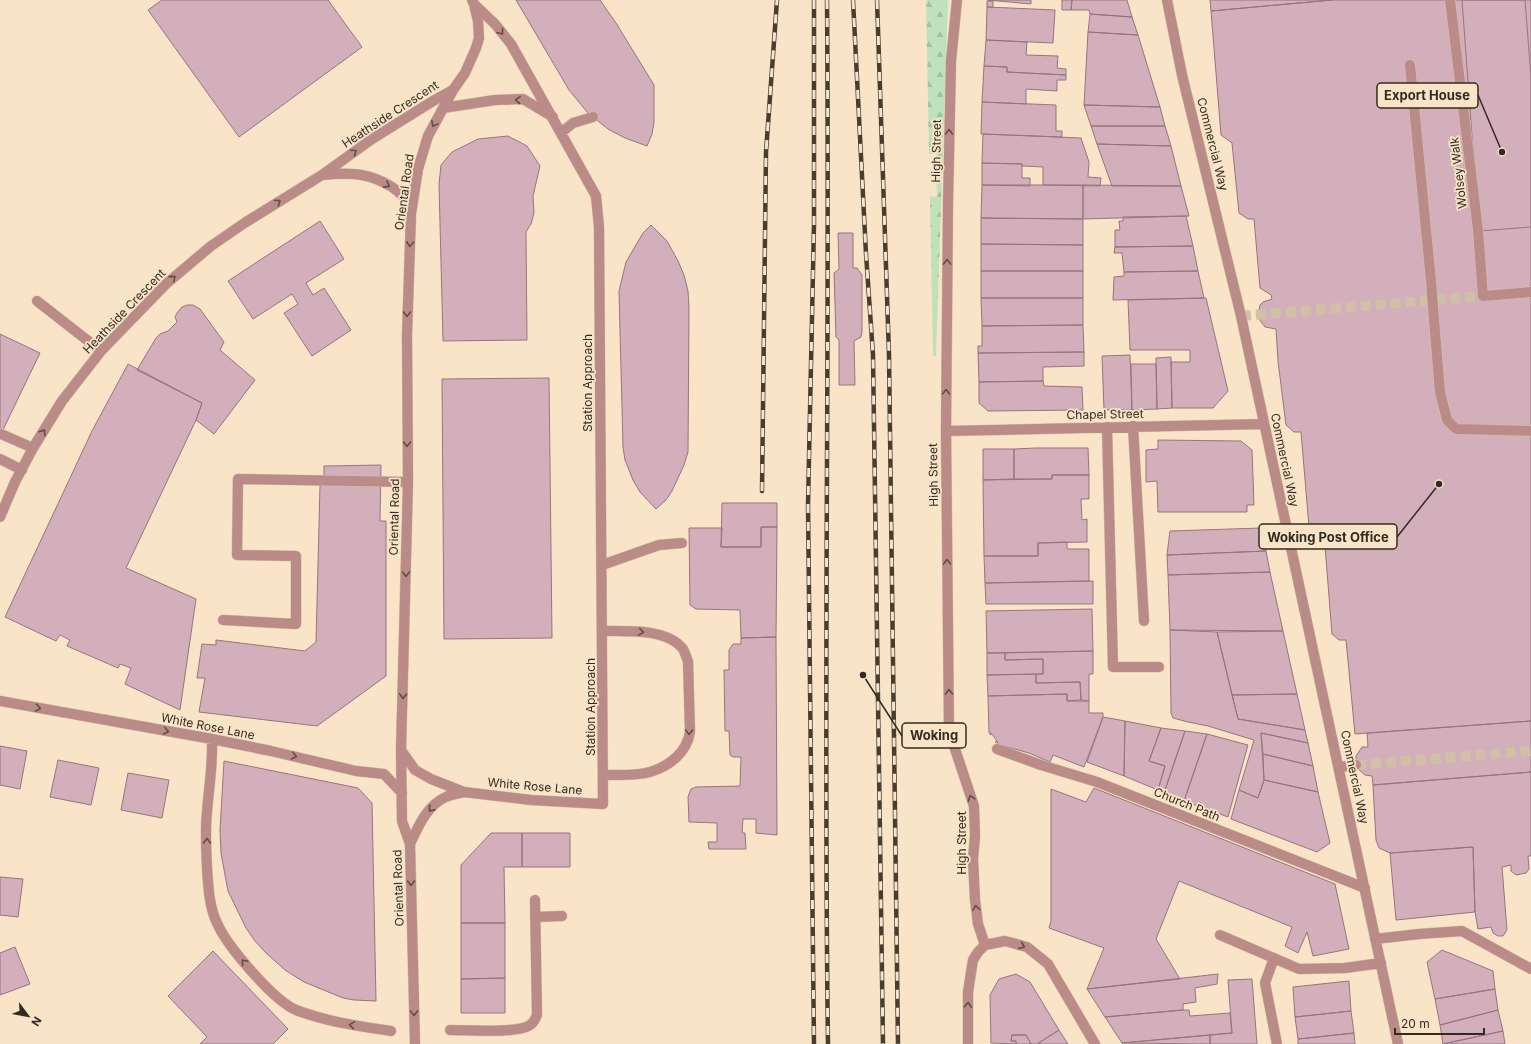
<svg xmlns="http://www.w3.org/2000/svg" width="1531" height="1044" viewBox="0 0 1531 1044" font-family="Inter,sans-serif">
  <style>
    .forest { fill: url(#forest-firs) }
    .building { fill: #d2afba; stroke: #967580 }
    .lines { fill: none; stroke-linecap: round; stroke-linejoin: round }
    .minor-tunnel { stroke: #d1bfa6; stroke-width: 10; stroke-dasharray: 10 5; stroke-linecap: butt }
    .minor-casing { stroke: #d5c3a9; stroke-width: 11 }
    .minor { stroke: #bb8c87; stroke-width: 10 }
    .rail-casing { stroke: #473e32; stroke-width: 4.5 }
    .rail { stroke: #f9e4c7; stroke-width: 3; stroke-dasharray: 9; stroke-linecap: butt }
    .minor-bridge-casing { stroke: #d5c3a9; stroke-width: 11; stroke-linecap: butt }
    .minor-bridge { stroke: #bb8c87; stroke-width: 10 }
    .oneway { stroke: #634d45 }
    .labels { text-anchor: middle; dominant-baseline: central; stroke-width: 3.5; stroke-linejoin: round; paint-order: stroke }
    .street-label { font-size: 12px; fill: #332b21; stroke: #f9e4c7 }
    .leader { fill: none; stroke: #332b21; stroke-width: 1.5 }
    .callout-dot { fill: #332b21; stroke: #f9e4c7; stroke-width: 1.5 }
    .callout { fill: #f9e4c7; stroke: #332b21; stroke-width: 1.5 }
    .callout-label { font-size: 13px; text-anchor: middle; font-weight: bold; fill: #332b21 }
  </style>
  <defs>
    <pattern id="forest-firs" width="22" height="20" patternUnits="userSpaceOnUse"><rect width="22" height="20" fill="#bee2bb"/><path d="M5 1l3.5 6h-7zM16 11l3.5 6h-7z" fill="#a4c2a0"/></pattern>
  </defs>
  <rect width="100%" height="100%" fill="#f9e4c7"/>
  <path class="forest" d="M926,0H948L936,356H933L930,196L937,197L936,154H929Z"/>
  <path class="building" d="M162,0H328L362,47L239,137L148,10Z
    M516,0H600L616,23L654,85V122L652,134L647,146L625,138L608,129L588,113L569,90Z
    M987,0H1031V4Z
    M1062,0H1072L1071,10H1062Z
    M1072,0H1127L1132,17L1090,14L1089,10H1071Z
    M1210,0H1332L1211,11Z
    M1332,0H1531V721L1355,734L1346,640H1339L1332,634L1324,534L1319,535L1309,527L1301,432H1294L1286,425L1278,361L1276,329L1265,327L1259,319L1258,315L1260,305L1263,302L1272,299L1271,295L1260,288L1254,219H1248L1239,213L1232,143L1221,135L1211,11Z
    M1462,0H1525L1531,77V227L1479,231Z
    M987,1H993V7H987Z
    M987,7L1055,10L1053,43L986,40Z
    M1090,14L1132,17L1138,35L1088,32Z
    M1088,32L1138,35L1160,107L1084,105Z
    M986,40L1027,42L1026,55L1058,56L1057,68L1066,69V75L1007,72V67L984,66Z
    M984,66L1007,67V72L1066,75V80H1057V91L1026,89V104L982,102Z
    M982,102L1056,105V131H1062V137L981,134Z
    M1084,105L1160,107L1165,126H1091Z
    M1091,126H1165L1171,146L1097,144Z
    M983,134L1081,138L1089,162L1088,177L1101,178L1100,186L1043,185V167L1022,166V164L982,163Z
    M508,136L527,146L540,166L533,196L534,213L531,224L526,232L527,340L443,341L439,184L441,165L452,152L478,139Z
    M1097,144L1171,146L1181,186H1112Z
    M982,163L1022,164V178H1030V186L982,185Z
    M982,185H1083V219L981,218Z
    M1083,185L1181,186L1189,216L1083,219Z
    M1186,216L1193,246L1115,247V230H1120L1119,221H1123V217Z
    M981,218L1083,219V245L981,244Z
    M320,221L344,259L306,283L313,295L324,288L351,330L312,356L284,313L298,304L292,294L253,319L228,281Z
    M651,225L667,241L678,261L684,275L688,291L689,308L688,452L684,465L672,491L666,500L656,509L640,492L633,480L625,460L623,447L619,291L626,262L643,233Z
    M838,233H853V268H857L862,275V332L861,337L854,341L855,385H839V340L836,337L834,273L839,269Z
    M981,244L1083,245V271H981Z
    M1193,246L1198,271L1124,272L1122,253H1114L1115,247Z
    M981,271H1083V298H981Z
    M1198,271L1204,298L1113,300L1114,277L1124,276V272Z
    M981,298H1083V325L982,326Z
    M1206,298L1228,391L1213,408H1172L1171,362H1190V350H1130L1128,300Z
    M187,305H193L200,309L224,342L220,350L255,380L214,434L196,420L202,403L137,370L156,338L160,334L168,331L177,322L175,317L177,313L182,307Z
    M1083,325L1084,352L978,353V346H982V326Z
    M0,334L40,353L0,436Z
    M1084,352V366L1043,367V381L979,382L978,353Z
    M1130,355L1132,410H1104L1102,356Z
    M1171,357L1172,408L1157,409L1156,358Z
    M128,364L202,403L196,420L126,568L196,599L180,710L125,684L131,668L120,664L118,668L67,646L70,640L60,635L56,641L5,617L92,431Z
    M1131,364H1156L1157,409L1132,410Z
    M549,378L552,638L444,639L442,379Z
    M1043,381L1044,386L1082,387L1083,410L988,411L979,403V382Z
    M1158,440L1241,441L1252,450L1254,505H1247V512H1158L1157,481L1146,482V450L1158,449Z
    M1036,448H1088L1089,475H1052V479H1014V449Z
    M983,449H1014V479L983,480Z
    M381,465L380,521H386V676L317,726L199,712L205,678H197L202,644L216,645V640L305,651L316,642L320,486L324,485V466Z
    M1052,475H1089V499H1081L1082,520L1087,519V542L1038,543V556H984L983,480L1052,479Z
    M722,503H777V527H761V547H721Z
    M761,527H777L776,637L741,638L740,610L696,609L690,605L689,528H722L721,547H761Z
    M1261,528L1266,551L1167,555L1170,531Z
    M1067,542V549H1089V581L985,583L984,556H1038V543Z
    M1266,551L1270,572L1168,575L1167,555Z
    M1270,572L1283,631L1170,630L1168,575Z
    M1093,581V604H986L985,583Z
    M1092,609L1093,651L987,653L986,611Z
    M1170,630L1217,632L1238,719L1305,730L1308,743L1261,733L1264,780L1258,798L1239,790L1254,740L1208,726L1188,722L1173,718L1171,713Z
    M1283,631L1297,694L1232,695L1217,632Z
    M776,637L777,835L756,833V819H743L742,833H745L746,849H709L708,842H717V823L689,822L688,797L691,789L696,787L740,786L741,757H733L730,755L729,731H725L724,670H729V650L733,644H741V638Z
    M1093,651V674H1089V701L1081,700L1080,682L1036,683V674H1043V659L1005,660V653Z
    M987,653H1005V660L1043,659V674L987,675Z
    M1036,674V683L1080,682L1081,700L1067,701V694L988,696L987,675Z
    M1067,694V701H1089V713H1103V717L1084,767L1053,755L1050,762L1029,753L997,744L998,742H995L997,741L992,734L990,735L991,733H989L988,696Z
    M1297,694L1305,730L1238,719L1232,695Z
    M1103,717L1125,721L1124,776L1087,762Z
    M1125,721L1161,728L1149,761L1165,766L1158,790L1124,776Z
    M1531,721V772L1373,785L1372,776L1365,775L1357,768L1356,756L1362,747H1368L1367,733Z
    M1161,728L1185,731L1164,793L1158,790L1165,766L1149,761Z
    M1185,731L1207,734L1184,801L1164,793Z
    M1261,733L1308,743L1313,766L1263,754Z
    M1207,734L1248,745L1228,817L1184,801Z
    M0,746L27,751L20,789L0,785Z
    M1263,754L1313,766L1318,792L1264,780Z
    M58,760L99,768L91,805L50,797Z
    M224,761L358,788L372,803L376,1001L354,1000L343,998L304,982L285,970L266,953L255,941L246,928L228,891L221,853L220,830Z
    M1531,772V856H1528L1529,869L1526,873L1516,875L1511,871V865L1502,867L1507,930L1503,936H1498L1493,933L1491,927L1478,929L1475,912L1473,847L1390,853L1379,848L1376,840L1373,785Z
    M128,773L169,780L162,818L121,810Z
    M1264,780L1318,792L1330,843L1317,852L1231,819L1239,790L1258,798Z
    M1094,788L1335,884L1349,949L1313,956L1307,932L1298,953L1285,946L1292,927L1179,881L1156,939L1180,979L1087,989L1104,948L1049,928L1051,921V789L1086,802Z
    M491,833H522V867H504L505,923H461V865Z
    M522,833H570V867H522Z
    M1473,847L1475,912L1396,920L1390,853Z
    M0,877L23,879L18,917L0,915Z
    M461,923H505V978L461,979Z
    M15,947L30,984L0,995V953Z
    M1442,950L1493,971L1495,989L1435,999L1427,962Z
    M213,951L288,1029L273,1044H200L207,1037L168,996Z
    M1016,974L1030,982L1059,1030L1037,1044H1031L1026,1035H1012L1011,1041H1016V1044L991,1043L990,995L999,979Z
    M1218,974L1217,984L1195,988L1196,1002L1183,1004V1010L1105,1017L1087,989Z
    M505,978V1013H461V979Z
    M1252,979L1257,1044H1210V1035L1232,1033L1228,980Z
    M1349,981L1351,1011L1295,1017L1293,987Z
    M1495,989L1498,1010L1440,1025L1435,999Z
    M1183,1010H1189L1190,1016L1230,1013L1232,1033L1122,1043L1105,1017Z
    M1498,1010L1503,1031L1443,1044L1440,1025Z
    M1351,1011L1354,1033L1298,1039L1295,1017Z
    M1059,1030L1068,1044H1037Z
    M1503,1031L1505,1044H1443Z
    M1354,1033L1355,1044H1298V1039Z
    M1012,1035H1026L1031,1044H1016V1041H1011Z
    M1210,1035V1044L1122,1043Z"/>
  <g class="lines">
    <path class="minor-tunnel" d="M1241,316L1483,296
      M1356,765L1531,751"/>
    <defs>
      <path id="minor" d="M957,0L951,61L948,203L946,431L949,731L974,806L975,836L973,859L975,900L978,924L985,945
        M1167,0L1182,75L1241,316L1398,1044
        M1450,0L1478,230L1483,296L1531,292
        M1410,65L1431,281
        M443,108L495,100L523,99L553,117
        M562,132L573,123L593,117
        M322,175C332,174 343,173 353,174C371,175 397,185 407,202C409,205 410,210 411,214
        M37,301L101,351
        M1434,320L1440,392L1447,420L1456,429L1531,431
        M1133,426L1144,621
        M1107,427L1113,667H1159
        M946,431L1264,424
        M1,434L33,448
        M0,459L22,470
        M0,517L15,482L33,448L62,401L101,351L166,284L211,246L246,222L322,175L372,139L433,101L453,90
        M602,565L659,545L682,543
        M223,620L296,624V556L237,555L238,479L408,482
        M602,631C626,631 667,628 683,649C685,652 686,657 688,661L690,732C687,752 670,766 650,772C636,776 618,775 603,775
        M0,701L212,739L271,751L356,771L384,774L402,793
        M212,739C213,764 209,787 207,812C205,830 206,849 207,867C208,884 209,907 217,923C227,946 273,1000 296,1010C327,1022 359,1026 391,1031
        M997,749L1041,765L1097,782L1365,888
        M401,750L415,770L431,779L464,792L531,800L603,804L599,227L596,196L511,44L495,24L474,4L472,0
        M1340,767L1356,765
        M410,844C418,827 427,805 446,797C451,794 458,794 464,792
        M535,917L562,916
        M1220,935L1299,969L1345,968L1381,963
        M1375,939L1419,934L1462,931L1531,969
        M1274,958L1265,983L1277,1044
        M450,1030C467,1030 518,1034 530,1025C534,1023 535,1019 537,1015L535,900
        M415,1044L410,844L402,821L401,750L408,482L407,335L411,214L418,169L428,136L453,90L465,73L476,48L479,38L478,21L474,4
        M968,1044V992L973,960L978,952L985,945L1005,941L1027,947L1048,964L1095,1044"/>
    </defs>
    <use href="#minor" class="minor-casing"/>
    <use href="#minor" class="minor"/>
    <defs>
      <path id="rail" d="M814,0V224L808,505L814,1044
        M827,0C830,348 823,696 828,1044
        M853,0L866,254L873,355L883,1044
        M877,0L889,355L898,1044
        M762,491L766,152L777,0"/>
    </defs>
    <use href="#rail" class="rail-casing"/>
    <use href="#rail" class="rail"/>
    <defs>
      <path id="minor-bridge" d="M1431,281L1434,320"/>
    </defs>
    <use href="#minor-bridge" class="minor-bridge-casing"/>
    <use href="#minor-bridge" class="minor-bridge"/>
  </g>
  <defs><path id="oneway-chevron" d="M-2-3.5L2.5 0L-2 3.5" fill="none" stroke-width="1.6" stroke-linecap="round" stroke-linejoin="round"/></defs>
  <g class="oneway">
    <use href="#oneway-chevron" transform="translate(501 32) rotate(52)"/>
    <use href="#oneway-chevron" transform="translate(518 100) rotate(-177)"/>
    <use href="#oneway-chevron" transform="translate(434 124) rotate(118)"/>
    <use href="#oneway-chevron" transform="translate(949 132) rotate(-89)"/>
    <use href="#oneway-chevron" transform="translate(354 152) rotate(-35)"/>
    <use href="#oneway-chevron" transform="translate(387 185) rotate(28)"/>
    <use href="#oneway-chevron" transform="translate(278 202) rotate(-34)"/>
    <use href="#oneway-chevron" transform="translate(410 244) rotate(93)"/>
    <use href="#oneway-chevron" transform="translate(947 262) rotate(-89)"/>
    <use href="#oneway-chevron" transform="translate(173 278) rotate(-41)"/>
    <use href="#oneway-chevron" transform="translate(407 314) rotate(91)"/>
    <use href="#oneway-chevron" transform="translate(946 392) rotate(-89)"/>
    <use href="#oneway-chevron" transform="translate(43 432) rotate(-58)"/>
    <use href="#oneway-chevron" transform="translate(407 444) rotate(90)"/>
    <use href="#oneway-chevron" transform="translate(947 562) rotate(-91)"/>
    <use href="#oneway-chevron" transform="translate(406 574) rotate(91)"/>
    <use href="#oneway-chevron" transform="translate(641 632) rotate(9)"/>
    <use href="#oneway-chevron" transform="translate(949 692) rotate(-91)"/>
    <use href="#oneway-chevron" transform="translate(403 696) rotate(92)"/>
    <use href="#oneway-chevron" transform="translate(38 708) rotate(10)"/>
    <use href="#oneway-chevron" transform="translate(166 731) rotate(10)"/>
    <use href="#oneway-chevron" transform="translate(689 732) rotate(92)"/>
    <use href="#oneway-chevron" transform="translate(294 756) rotate(13)"/>
    <use href="#oneway-chevron" transform="translate(971 798) rotate(-108)"/>
    <use href="#oneway-chevron" transform="translate(431 809) rotate(132)"/>
    <use href="#oneway-chevron" transform="translate(207 841) rotate(-90)"/>
    <use href="#oneway-chevron" transform="translate(411 883) rotate(89)"/>
    <use href="#oneway-chevron" transform="translate(976 908) rotate(-97)"/>
    <use href="#oneway-chevron" transform="translate(1022 946) rotate(23)"/>
    <use href="#oneway-chevron" transform="translate(244 962) rotate(-131)"/>
    <use href="#oneway-chevron" transform="translate(968 1005) rotate(-87)"/>
    <use href="#oneway-chevron" transform="translate(414 1013) rotate(89)"/>
    <use href="#oneway-chevron" transform="translate(352 1025) rotate(-171)"/>
  </g>
  <g class="labels">
    <g class="street-label">
      <text transform="translate(390 114) rotate(-33)">Heathside Crescent</text>
      <text transform="translate(1213 144) rotate(76)">Commercial Way</text>
      <text transform="translate(936 151) rotate(-89)">High Street</text>
      <text transform="translate(1458 173) rotate(-97)">Wolsey Walk</text>
      <text transform="translate(404 192) rotate(-82)">Oriental Road</text>
      <text transform="translate(124 311) rotate(-46)">Heathside Crescent</text>
      <text transform="translate(587 383) rotate(-90)">Station Approach</text>
      <text transform="translate(1105 414) rotate(-1)">Chapel Street</text>
      <text transform="translate(1285 460) rotate(78)">Commercial Way</text>
      <text transform="translate(933 475) rotate(-91)">High Street</text>
      <text transform="translate(394 517) rotate(-89)">Oriental Road</text>
      <text transform="translate(590 707) rotate(-90)">Station Approach</text>
      <text transform="translate(208 726) rotate(11)">White Rose Lane</text>
      <text transform="translate(1355 777) rotate(78)">Commercial Way</text>
      <text transform="translate(535 786) rotate(5)">White Rose Lane</text>
      <text transform="translate(1187 804) rotate(22)">Church Path</text>
      <text transform="translate(961 843) rotate(-90)">High Street</text>
      <text transform="translate(398 888) rotate(-92)">Oriental Road</text>
    </g>
  </g>
  <path class="leader" d="M1502 152L1478 95M1439 484L1397 537M863 675L902 736"/>
  <g class="callout-dot">
    <circle cx="1502" cy="152" r="4"/>
    <circle cx="1439" cy="484" r="4"/>
    <circle cx="863" cy="675" r="4"/>
  </g>
  <g class="callout">
    <rect x="1377" y="83" width="101" height="25" rx="4"/>
    <rect x="1259" y="524" width="138" height="25" rx="4"/>
    <rect x="902" y="723" width="64" height="25" rx="4"/>
  </g>
  <g class="callout-label">
    <text x="1427" y="100">Export House</text>
    <text x="1328" y="542">Woking Post Office</text>
    <text x="934" y="740">Woking</text>
  </g>
  <g transform="translate(28 1016) rotate(122)" stroke="#f9e4c7" stroke-width="3" paint-order="stroke">
  <path d="M0-3L7 15L0 10L-7 15Z" fill="#332b21"/>
  <text y="-6" font-size="11" font-weight="bold" text-anchor="middle" fill="#332b21">N</text>
  </g>
  <path d="M1395 1028v6h89v-6" fill="none" stroke="#332b21" stroke-width="2"/>
  <text x="1401" y="1028" font-size="12" fill="#332b21" stroke="#f9e4c7" stroke-width="3" paint-order="stroke">20 m</text>
</svg>
